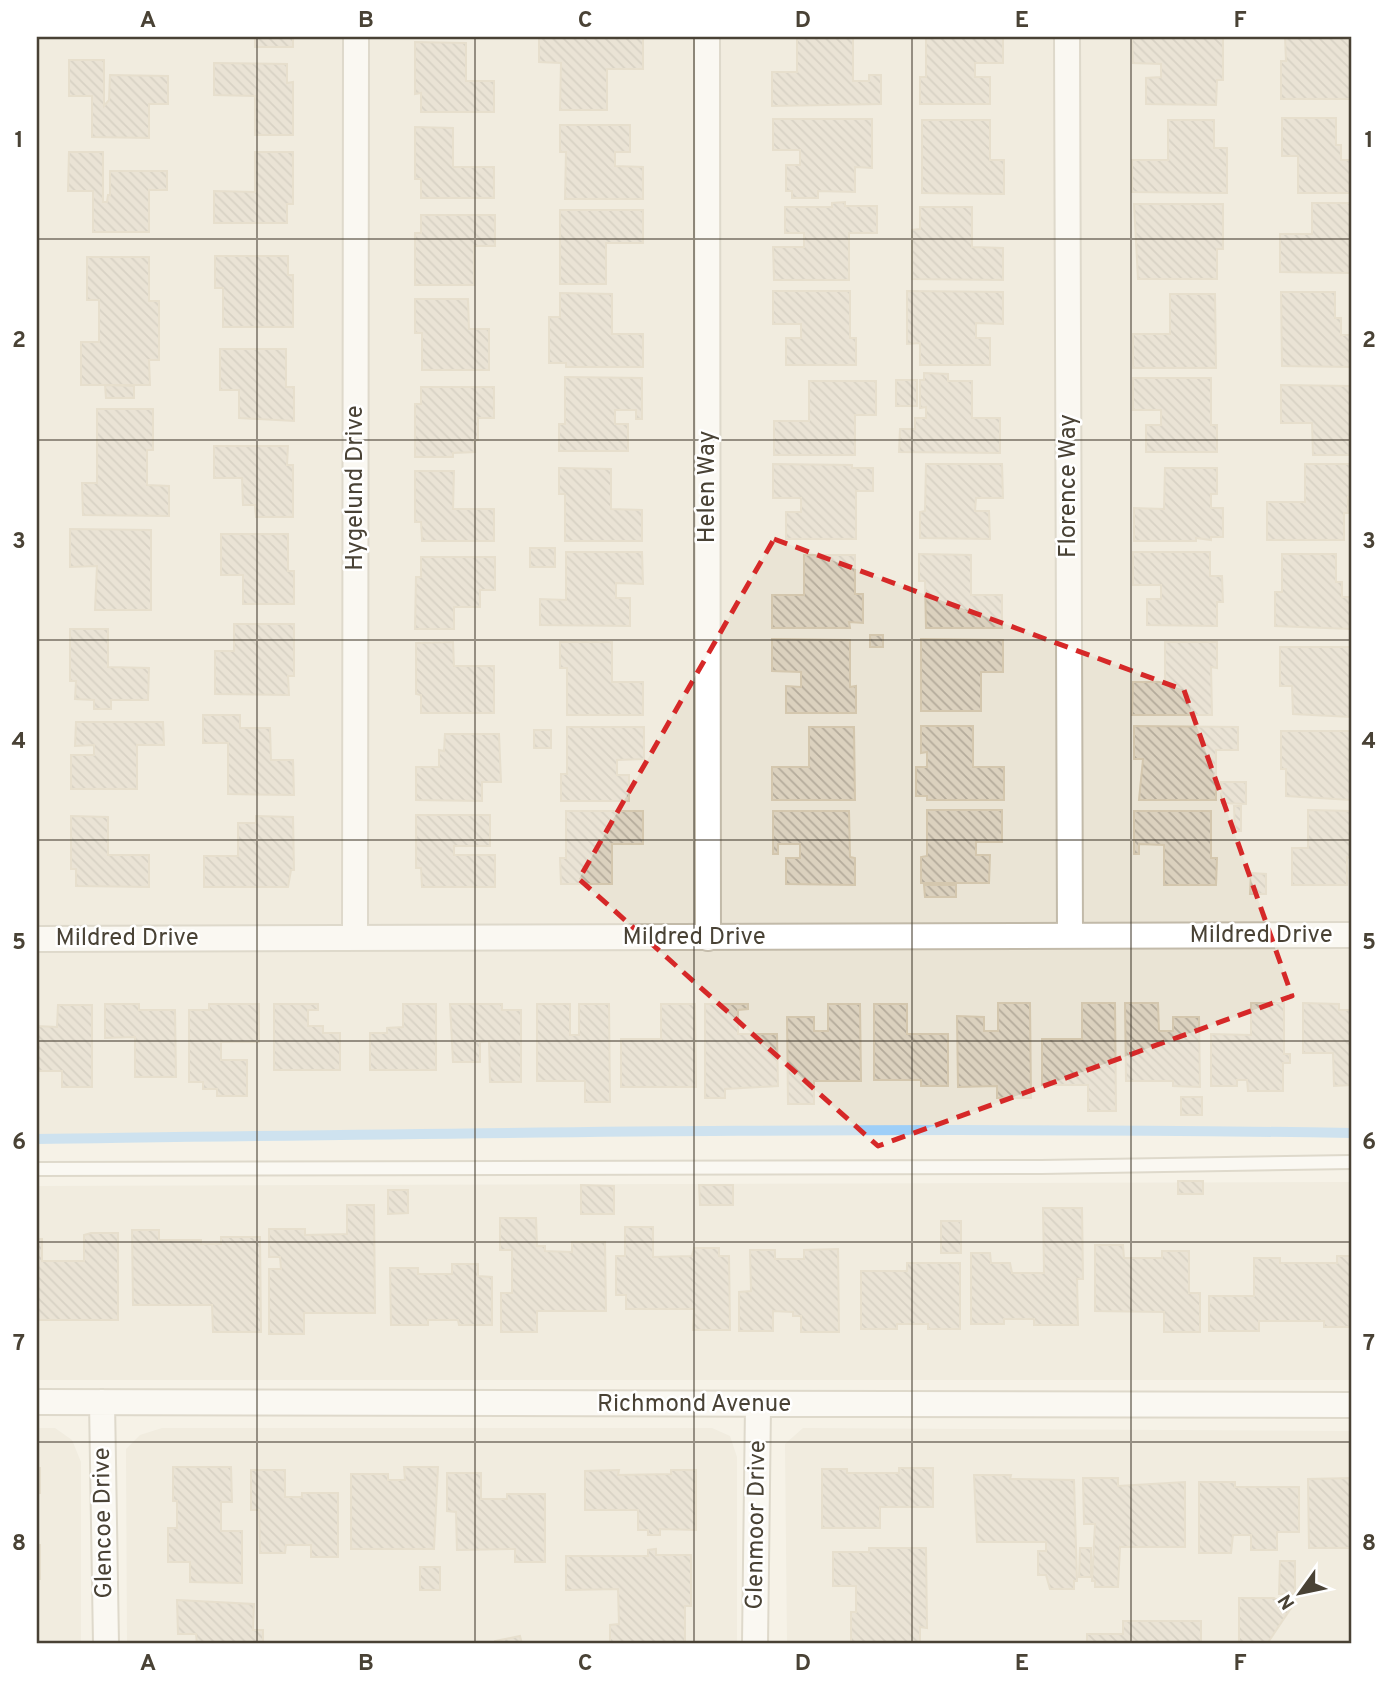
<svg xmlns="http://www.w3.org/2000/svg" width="1388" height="1681" viewBox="0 0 1388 1681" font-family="Overpass,sans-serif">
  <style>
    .residential { fill: #eae4d5 }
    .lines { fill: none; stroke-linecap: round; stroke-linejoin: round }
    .stream { stroke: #9ecff8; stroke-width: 10 }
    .building { fill: url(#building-back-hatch); stroke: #d4c7ae; stroke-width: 2 }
    .lane-casing { stroke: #c2baa9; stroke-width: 16 }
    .street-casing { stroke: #c2baa9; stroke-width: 28 }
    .lane { stroke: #fff; stroke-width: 12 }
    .street { stroke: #fff; stroke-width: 24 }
    .marked { fill: none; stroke: #d62828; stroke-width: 5; stroke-dasharray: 14 9; stroke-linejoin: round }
    .grid { fill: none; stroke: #494235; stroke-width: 2; stroke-opacity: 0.55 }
    .labels { text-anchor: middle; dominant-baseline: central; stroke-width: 5; stroke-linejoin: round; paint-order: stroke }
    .street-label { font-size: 24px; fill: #494235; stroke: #fff }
    .neatline { fill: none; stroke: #494235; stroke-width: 2.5 }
    .grid-label { font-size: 23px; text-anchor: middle; font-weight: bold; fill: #494235 }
  </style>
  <defs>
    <pattern id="building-back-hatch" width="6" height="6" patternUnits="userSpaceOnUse" patternTransform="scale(1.75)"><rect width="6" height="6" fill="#dbd1be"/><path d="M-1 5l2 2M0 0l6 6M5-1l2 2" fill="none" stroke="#b4ab9b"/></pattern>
  </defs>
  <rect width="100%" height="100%" fill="#f5f2e7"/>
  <path class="residential" d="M37,37H1351V1133L1073,1128L761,1130L37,1139Z
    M1351,1182V1380H37V1186Z
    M37,1428H55L72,1440L81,1462V1644H37Z
    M162,1428H712L730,1436L737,1457V1644H127L126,1449L140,1435Z
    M803,1428L1351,1431V1644H787L785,1444Z"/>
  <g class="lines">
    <path class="stream" d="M37,1139C475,1133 913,1126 1351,1133"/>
  </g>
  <path class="building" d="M103,37H148V38H103Z
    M255,37H293V47H255Z
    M539,37H643V69H607V110H560L561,63L539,62Z
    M797,37H853V81H869V75H881V104L772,106V72H797Z
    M926,37H1003V63H975V77H990V104H920V77H926Z
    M1132,37H1223V80H1217L1216,105L1146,104V78L1161,77V64L1133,63Z
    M1285,37H1351V99H1281V61H1286Z
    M415,42L466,43V81H494V112H421V93L415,94Z
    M69,60H104V106L109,100L110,75L168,76V104H149V138L92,137V96H69Z
    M214,63L287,64V83L293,82V135H255V96L214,95Z
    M1282,118H1336V145H1341V160H1351V193H1298V156H1282Z
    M773,119H872V168L855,167V192L818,191V198H792V191H786V165H800V150H773Z
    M922,120H990V160H1004V194L922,193Z
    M1168,120H1214V148H1227V193L1132,192V160H1168Z
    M560,125H630V152H615V166L643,167V199H565L566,152H560Z
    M415,127L453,128V167H494V198H421V179H415Z
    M69,152H103V202H107L108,195H110V171H167V190H149V232H93V191H68Z
    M255,152H293V204H287V223H214V191L255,192Z
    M845,202V206H877V233H849V280H774L773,247H804V233H785V207H832V203Z
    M1312,203H1351V273L1280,272V234H1312Z
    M1134,204H1223V249H1217V279H1138Z
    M920,207H972V247L1003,248V280L912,279V230L920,229Z
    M560,210H643V243H606V284H560Z
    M421,215H495V246H474V285H415V233H421Z
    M215,256H288V275H293V327H223V288H215Z
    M87,257H149V301H159V360H149L150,385H81V342H99V300H87Z
    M773,291H850V338H856V365H786V338H801V324H773Z
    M907,291L1003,292V324L976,323V338H990V365H920V343L907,344Z
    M1281,292H1335V318H1341V335H1351V367L1282,366Z
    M560,293L612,294V334H643V367H566V363H549V317H560Z
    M1170,294H1215L1216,368H1133V334H1170Z
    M415,299H468L469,329H489V370H422V333H415Z
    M220,349H286V387H294V421L239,418V390H220Z
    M924,373L948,374V381H972V418H1000V453L899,452L900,429H915V418H926V407L920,408V380H924Z
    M565,377L642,378V419H636V410H615V424H628V451H559V424H565Z
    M1133,378H1211V425H1217V452H1146V425H1161V410H1133Z
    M896,380H917V406H896Z
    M809,381H876V415H855V455H774V421H809Z
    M105,385L134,386V398H106Z
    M1281,385L1351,386V455H1313L1312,423H1281Z
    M421,387H494V418H478V440L474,441L475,452L453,453V457H415V404H421Z
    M97,409H153V450H147V485L169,486V516L83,515L82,483H97Z
    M214,446H288L287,465H293V517H256L255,505H243L242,478H214Z
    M773,464L852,465V468H873V491H856V539H786V512H801V498H773Z
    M926,464H1002L1003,498H976L975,511H989L990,539L920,538V512L925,511Z
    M1305,464H1351V497H1348V513H1344V540H1267V502H1305Z
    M559,468L611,469V509L642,510V541H565V494H559Z
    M1165,468H1217V494H1211V508H1223V537H1211V540L1196,538V541H1134V508L1164,509Z
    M415,471H454L453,509H494V541H422L421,522H415Z
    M70,529L151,530V610H95L97,566L70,567Z
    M221,534H288V571H294V604H243V575H221Z
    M530,548H555V567H530Z
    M566,552H642L643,584L616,583V598H630V626L540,625V599L566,600Z
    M1133,552H1210V576H1222L1223,602H1217V626L1147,625V599H1161V585H1133Z
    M919,554L971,555V595H1002V628H926L925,581H919Z
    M1282,554H1336V582H1342V597H1351V629L1275,626V592H1282Z
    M804,555H855V594H863V623L849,622L850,628H772V595H804Z
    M421,557H495V590H480V607H454V629H415L416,577H421Z
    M234,624H294V676H288L289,695L215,694V651H234Z
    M70,629H108V667L149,668L148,700H111V709H94V700L75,699L76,681H70Z
    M870,635H883V647H870Z
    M772,639L850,640V687L856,686V713H786V686L801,687V672L772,671Z
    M921,639L1003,640V672H981V711H921Z
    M453,642L454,666H494V713H421V695L416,694V643Z
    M560,642H612V682H643V715H567V668H560Z
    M1165,642H1217V668L1211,667L1212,715H1132L1133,682H1165Z
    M1280,647H1351V717L1293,714L1292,686H1280Z
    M203,715H240V728H270L271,760H293L294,795L228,794V743H203Z
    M76,722H163L164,745H137V789H71V755H94V745L75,746Z
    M921,726H973V767H1004V800H927V796H916V767H927V752L921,753Z
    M1134,726L1238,727V750H1216V800H1139L1143,759H1134Z
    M567,727H644V759L617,760V775H629V801H561V774H567Z
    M809,727H854L855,800H772V767H809Z
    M534,730H551V748H534Z
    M1281,731H1351V800L1286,796V769H1281Z
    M445,734H499L501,782H482V801L416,800V767H439V750L444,751Z
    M1221,782H1246V804L1222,803Z
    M1234,806H1241V831H1235Z
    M927,810H1002V842H976V855H990L989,883H921V857L927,856Z
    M1308,810L1351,811V858L1347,857V885H1292V848H1308Z
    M566,811H643V844H612V884H561L560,858H566Z
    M773,811H849L850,857L855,858V885L786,884V858H800V844H778V854H773Z
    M1134,811H1211V858H1217L1216,885H1164V845L1139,844V854H1134Z
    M416,815H490V846H454V855H495V887H422L421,868H416Z
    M71,816L108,817V855H149V887L76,886V869H71Z
    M256,816L293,817L294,870H291L288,887H204V856H238V823H256Z
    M1251,873L1266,874V894H1250Z
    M924,885H956V897H925Z
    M998,1003H1030L1031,1098H997V1086L958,1087L957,1016L984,1017V1031H998Z
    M1082,1003H1115L1116,1111H1088V1085H1042V1039H1082Z
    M1125,1003H1158L1159,1031H1173V1017H1199L1200,1087L1173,1086V1081H1126Z
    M1251,1003H1284V1054H1290V1063H1283V1091H1248L1247,1080H1237V1086H1211V1034L1251,1035Z
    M1303,1003L1339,1004V1010H1351V1085L1334,1086L1333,1053H1303Z
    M105,1004H139V1010H175L176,1077H135V1037L105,1038Z
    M209,1004H259V1042H221V1060H247V1096H217V1089H203V1082H189V1010H209Z
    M274,1004H318V1010H308V1026H323V1033H340V1070H274Z
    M403,1004H436V1070H370V1033H387V1028L403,1027Z
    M450,1004H502V1010H521V1082H490L489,1041L480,1042V1062H453Z
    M537,1004H570V1035H579V1004H609L610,1102H585V1081H537Z
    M661,1004H695L696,1087H621V1039H661Z
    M705,1004H748V1009L738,1010V1034H777L778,1086L725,1089V1098H705Z
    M828,1004H860L861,1081H814V1104H788L787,1017H814V1031H828Z
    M874,1004H907V1034H948V1086H921V1080H874Z
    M58,1005H92V1087H62V1071H37V1023V1026L57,1027Z
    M1181,1097H1202V1115H1181Z
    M1178,1181H1203V1194H1178Z
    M581,1185L614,1186V1214H581Z
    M699,1185H733V1205H700Z
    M388,1190H408V1213L388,1214Z
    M347,1205H374L375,1313H304V1334H269V1269H281L280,1257H269V1229H305V1235L347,1234Z
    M1043,1208H1082L1083,1279H1077L1078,1325H1034V1319H1004V1324H971V1253H990L991,1263H1010L1012,1273H1044Z
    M500,1218H536L537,1246H545V1251L572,1252V1242H605L606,1311H537V1332H501V1293H512V1250H500Z
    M941,1221H961V1253H941Z
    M625,1227H653V1257L692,1256L694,1248H719V1256H729L730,1330H693L694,1309H626V1295H616V1256H625Z
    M132,1230H159V1240H201V1244H221V1237H260L261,1332H213L212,1305H133Z
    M91,1233H118V1320H37V1239H42V1261H84V1235Z
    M1095,1245H1123L1124,1258H1162V1251H1189V1293H1200V1332H1164V1312L1095,1311Z
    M838,1249L839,1332H801V1316H793V1312L773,1311V1331H739V1292L751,1291L750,1250H775V1259H804V1250Z
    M1337,1256H1351V1327H1324V1321H1259V1331H1209V1296H1254V1258H1280V1263H1337Z
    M907,1263H960V1329H928V1324H897V1329H861V1271H907Z
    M452,1264H478V1276L492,1277V1325H459L458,1320H428V1325H391L390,1268H418V1274H452Z
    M173,1467H231L232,1502H221V1531H242V1583L190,1582V1562H168V1528H177V1501H173Z
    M404,1467H438L434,1549H351V1474H388V1480H405Z
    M37,1468H40V1493H37Z
    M899,1468H933V1507H880V1528H822V1469H847V1473H899Z
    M251,1470H285V1497H302V1493H338V1557H311V1545H286L285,1553H260L259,1510H251Z
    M619,1470L618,1475L671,1474V1470H696V1530L660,1529V1535H648V1530H638V1510H585V1471Z
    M447,1473H481V1499H507V1494H545V1562H515V1549L457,1550L456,1512L447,1511Z
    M974,1475H1011L1010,1479L1074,1480L1077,1581H1074V1589H1050L1046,1575H1038V1551H1046V1542H977Z
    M1083,1478H1118V1486L1185,1482V1547H1120L1118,1587H1095V1581H1092L1095,1524H1084Z
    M1351,1478V1548H1309L1308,1479Z
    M1199,1482H1235V1487H1299V1532H1277V1550H1251V1535H1233L1231,1553H1199Z
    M37,1545H40V1579H37Z
    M869,1548H926L927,1628L920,1627V1644H851V1612H856V1586H833V1552H869Z
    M1080,1548H1091V1577H1079Z
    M656,1549V1555H691V1606H685V1644H610V1625L619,1624L618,1589L566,1590V1556H648V1550Z
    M1280,1561H1295V1594H1279Z
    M420,1567H440V1590H420Z
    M1239,1598H1274L1291,1608L1267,1644H1239Z
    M177,1600L254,1604L253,1630H263V1644H197L196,1634H178Z
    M1123,1621H1201V1644H1087V1634H1123Z
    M520,1636L522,1644H495V1641Z"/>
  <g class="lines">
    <defs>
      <path id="lane" d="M37,1169L1041,1167L1351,1162"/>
      <path id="street" d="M707,37L708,938
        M1067,37L1070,936
        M355,938L356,37
        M37,939L1351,935
        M37,1402L1351,1405
        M102,1402L106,1644
        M755,1644L758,1406"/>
    </defs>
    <use href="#lane" class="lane-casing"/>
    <use href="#street" class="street-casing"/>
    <use href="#lane" class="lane"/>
    <use href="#street" class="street"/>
  </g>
  <path d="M0 0H1388V1681H0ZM774,539L1184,690L1292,996L878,1146L579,879Z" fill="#f5f2e7" fill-opacity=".55" fill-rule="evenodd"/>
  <path class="marked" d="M774,539L1184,690L1292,996L878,1146L579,879Z"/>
  <path class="grid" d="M257,37V1644M475,37V1644M694,37V1644M912,37V1644M1131,37V1644M37,239H1351M37,440H1351M37,640H1351M37,840H1351M37,1041H1351M37,1242H1351M37,1442H1351"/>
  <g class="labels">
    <g class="street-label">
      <text transform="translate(1069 486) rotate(-90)">Florence Way</text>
      <text transform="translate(708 487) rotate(-90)">Helen Way</text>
      <text transform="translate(356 488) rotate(-90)">Hygelund Drive</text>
      <text x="1261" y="936">Mildred Drive</text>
      <text x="694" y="938">Mildred Drive</text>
      <text x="127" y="939">Mildred Drive</text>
      <text x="694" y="1405">Richmond Avenue</text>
      <text transform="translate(104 1523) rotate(-91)">Glencoe Drive</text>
      <text transform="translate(757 1525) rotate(-89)">Glenmoor Drive</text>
    </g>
  </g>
  <rect width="1388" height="1681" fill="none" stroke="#ffffff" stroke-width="77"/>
  <g transform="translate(1300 1593) rotate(237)" stroke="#ffffff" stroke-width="5" paint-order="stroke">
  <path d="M0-5L12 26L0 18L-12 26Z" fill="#494235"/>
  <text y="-10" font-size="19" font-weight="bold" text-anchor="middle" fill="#494235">N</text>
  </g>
  <rect x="38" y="38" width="1312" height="1604" class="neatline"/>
  <g class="grid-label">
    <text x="148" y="27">A</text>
    <text x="366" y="27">B</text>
    <text x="585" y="27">C</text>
    <text x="803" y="27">D</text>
    <text x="1022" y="27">E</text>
    <text x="1240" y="27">F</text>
    <text x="19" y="147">1</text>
    <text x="1369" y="147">1</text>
    <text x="19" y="347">2</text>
    <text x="1369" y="347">2</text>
    <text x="19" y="548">3</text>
    <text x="1369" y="548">3</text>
    <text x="19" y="748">4</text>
    <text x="1369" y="748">4</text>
    <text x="19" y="949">5</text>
    <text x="1369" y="949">5</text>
    <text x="19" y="1149">6</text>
    <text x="1369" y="1149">6</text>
    <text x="19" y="1350">7</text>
    <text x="1369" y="1350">7</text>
    <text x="19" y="1550">8</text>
    <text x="1369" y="1550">8</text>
    <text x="148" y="1670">A</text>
    <text x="366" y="1670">B</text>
    <text x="585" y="1670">C</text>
    <text x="803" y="1670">D</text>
    <text x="1022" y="1670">E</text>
    <text x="1240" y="1670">F</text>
  </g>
</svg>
